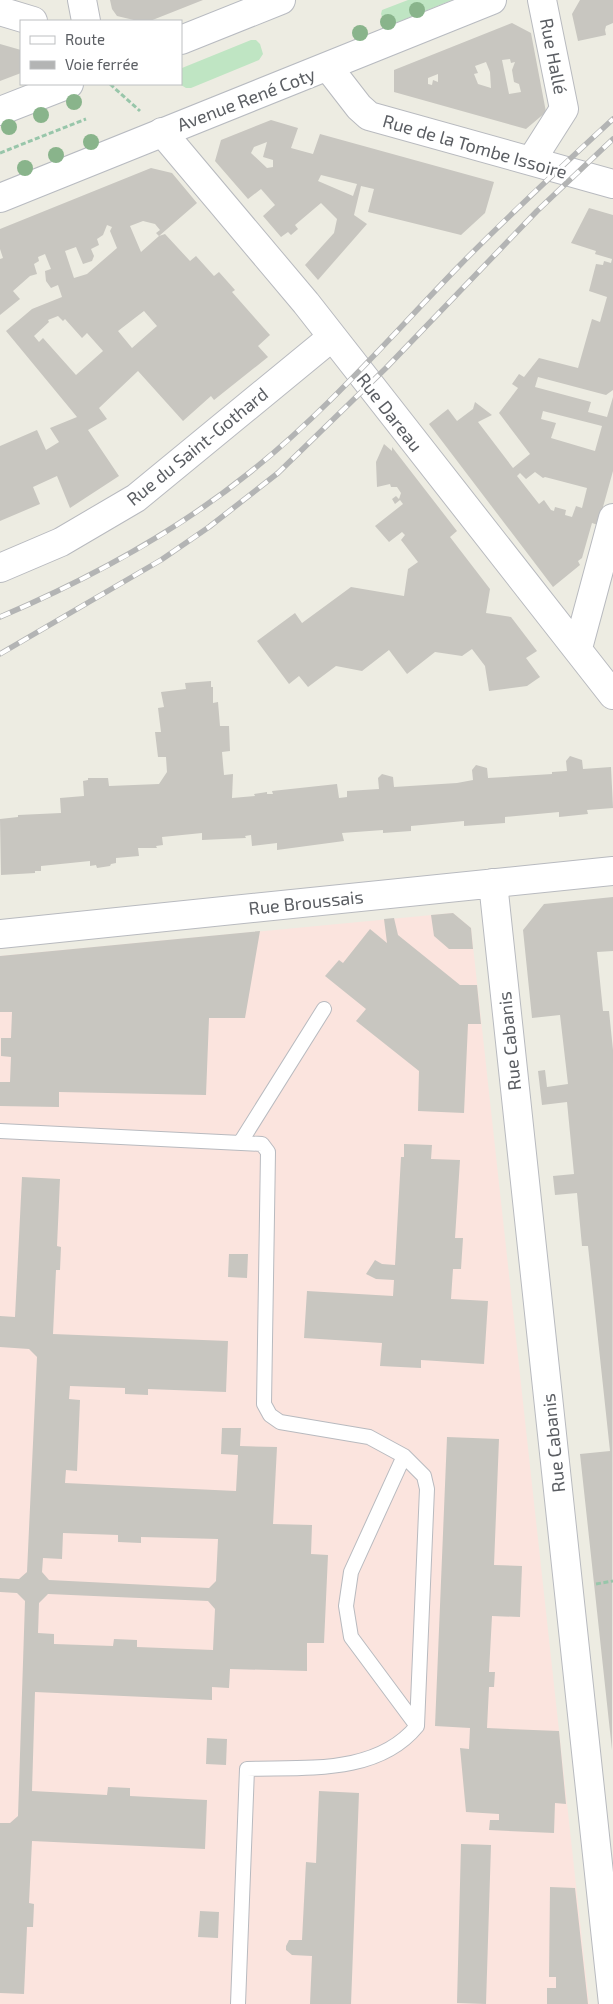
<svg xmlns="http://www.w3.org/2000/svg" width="613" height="2004" viewBox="0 0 613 2004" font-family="'Exo 2',sans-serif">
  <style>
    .medical { fill: #fbe4de }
    .green { fill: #bfe5c3 }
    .building { fill: #c8c6c0; fill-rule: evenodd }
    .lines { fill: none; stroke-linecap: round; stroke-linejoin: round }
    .lane-casing { stroke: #b8babf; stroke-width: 16 }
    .street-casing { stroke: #b8babf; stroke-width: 30 }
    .secondary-casing { stroke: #b8bbc1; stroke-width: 30 }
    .path { stroke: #98c6aa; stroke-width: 3; stroke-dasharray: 5 2.5; stroke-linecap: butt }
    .lane { stroke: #fff; stroke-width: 14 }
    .street { stroke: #fff; stroke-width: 28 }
    .secondary { stroke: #fff; stroke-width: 28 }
    .rail-casing { stroke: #b3b4b4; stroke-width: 5.5 }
    .rail { stroke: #fff; stroke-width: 4; stroke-dasharray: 11; stroke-linecap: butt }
    .tree { fill: #89b48b }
    .labels { text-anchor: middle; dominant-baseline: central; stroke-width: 5; stroke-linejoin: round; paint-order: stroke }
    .street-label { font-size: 18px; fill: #5b5e63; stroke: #fff }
  </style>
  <rect width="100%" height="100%" fill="#edece2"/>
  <path class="medical" d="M453,913L471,928L589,2004H0V956Z"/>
  <path class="green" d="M408,0H452L386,27L381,14L382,10Z
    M251,40H256L260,44L263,54L259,60L191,88H186L181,85L182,68Z"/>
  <path class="building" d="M110,0H203L150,21H138L117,16L112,9Z
    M580,0H613V23L606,26L605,30L606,35L578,41L572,14Z
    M512,23L531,33L546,112L526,129L394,92V70ZM510,59L511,63L515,62L512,70L514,82L519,84L521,92L509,94L502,60ZM486,62L490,72L491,88L478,84L474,74L478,73L475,66ZM438,74V82L433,80L432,85L428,84V78Z
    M0,44L21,50V73L0,81Z
    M271,120L298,128L291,148L313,154L320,134L494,182L485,213L461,235L368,212L374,189L361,186L354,215L367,224L318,280L305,265L334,233L337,219L321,203L295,225L298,229L291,235L288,232L281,237L263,216L275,205L261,189L248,199L215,161L221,140ZM267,142L263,157L273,160V167L267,168L251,153L254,147ZM321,175L357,184L353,196L318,181Z
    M151,168L172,173L197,203L159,236L165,234L190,261L196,256L214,276L219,272L235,290L232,292L270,335L258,346L268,357L214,400L211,396L183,421L138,371L99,408L107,419L88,430L119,476L70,508L57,476L33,487L40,504L0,521V446L37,430L46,450L59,442L50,428L77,417L6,331L32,309L62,297L58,285L51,288L46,281L45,271L51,269L45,254L38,257L39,261L34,264L37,274L30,276L13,291L20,299L0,315V259L3,258L0,249V229ZM143,221L155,224L160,230L156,233L159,236L141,252L130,226ZM107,225L112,227L110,231L117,248L87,274L74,278L65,251L76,247L83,264L92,261L94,256L91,249L99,245L97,239L103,235ZM144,311L157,326L132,348L118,331ZM58,316L63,321L65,319L82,338L87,333L103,351L76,375L43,338L39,342L34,336L49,322L48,320Z
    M589,208L613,215V390L606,395L538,377L535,387L591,402L588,412L607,417L613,397V471L598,525L592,523L582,558L578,561L580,565L553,587L429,424L448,409L457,421L473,409L475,402L492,415L478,422L513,468L530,454L499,413L518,388L512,384L519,374L524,377L539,358L578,368L592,319L600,322L607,297L589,291L596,264L603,265L604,261L611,263L612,259L595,254L596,251L571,243ZM543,411L602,426L595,451L551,438L556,423L541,419ZM535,472L543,478L545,477L587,488L582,508L576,506L572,517L565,515L566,510L555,507L554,511L551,510L544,500L539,504L517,476L520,473L526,479Z
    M384,444L392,451V447L457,531L450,537L490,589L486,613L511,617L537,651L526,658L540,677L527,686L489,691L485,666L472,649L462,656L435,652L407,674L389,650L362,671L336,666L308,687L299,676L289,684L257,641L295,613L302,623L351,587L404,596L408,569L418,562L401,540L405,535L402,532L389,542L375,526L403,504L400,500L395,504L392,499L396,496L399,499L401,493L397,487H391L390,484L377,487L376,462Z
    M211,681V687H213V703L218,702L220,726H229L230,751L222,752L224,775L233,774L232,798L255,796L254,794L267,792V794H273L272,791L337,784L339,798L347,797V791L379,789L378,778L382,774L393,777L394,787L457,783L473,780L472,770L476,765L487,768L488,778L552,774V772L567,771L566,761L570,756L582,760L583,769L611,767L613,808L587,810L588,814L559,817V812L505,817V823L464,826V821L411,826V831L383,833V830L342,833L344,841L277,850V843L252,846L251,835L245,836L246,838L202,840V833L162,837L163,845L156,846L157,848H138L139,856L116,858V863L111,864L110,866L97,868L96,865L90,866V861L41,866V871H35V873L1,875L0,819L18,817V815L61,813L60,798L84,796L83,781L88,780V778H108L109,786L159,784L167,772L166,757H158L155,732H161L158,708L164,707L161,692L186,689L185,683Z
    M613,897V951L597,952L603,1011H609L613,1050L612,1750L580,1454L610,1451L588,1246H582L577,1193L555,1195L553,1176L574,1174L567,1102L542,1105L538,1071L545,1070L547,1087L568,1084L560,1015L532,1018L523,930L544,904Z
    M453,913L471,928L473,949H449L434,936L431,915Z
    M394,918L398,935L460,985H477L481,1024H468L464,1113L418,1111L419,1071L356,1021L366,1009L325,976L339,960L343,963L370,929L387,943L384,919Z
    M260,931L245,1018H209L206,1095L59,1092V1107L0,1106V1082H10L11,1057L1,1056V1038H11L12,1012H0V956Z
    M404,1144L432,1145L431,1159L460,1160L455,1238H463L461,1269H453L451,1299L488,1301L484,1364L421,1360V1368L380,1366L382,1343L304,1338L307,1291L393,1296L394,1280L376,1279L366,1274L375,1260L382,1264L395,1265L401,1157H404Z
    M22,1177L60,1179L57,1246L61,1247L60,1270H56L53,1334L228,1341L226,1392L148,1389V1395L125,1394V1388L70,1386L69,1399L80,1400L77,1471L66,1470L65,1483L236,1491L238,1455L221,1454L222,1428H241L240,1446L277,1447L273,1524L312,1525L311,1554L328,1555L324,1643H307V1671L230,1669L229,1688L212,1687V1700L35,1692L32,1791L107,1795L108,1787L130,1788V1796L207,1800L205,1849L32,1841L29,1903L34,1904L33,1927H27L24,1994L0,1993V1823H10L18,1816L25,1601L17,1593L0,1592V1578L19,1579L27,1572L37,1357L29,1349L0,1347V1316L15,1317ZM63,1533L118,1535V1542L141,1543V1537L218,1539L216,1581L209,1588L49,1580L42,1572L43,1558L62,1559ZM48,1594L208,1601L215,1609L213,1650L137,1647V1640L114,1639L113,1646L54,1644V1634L38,1633L39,1603Z
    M229,1254H248L247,1278L228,1277Z
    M447,1437L499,1439L494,1565L522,1566L520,1617L492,1616L489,1672H495L494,1687H489L487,1728L559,1731L566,1804L555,1803L554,1833L489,1830L490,1820H499V1814L466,1812L460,1748L469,1749L470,1728L435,1726Z
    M207,1738L227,1739L226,1765L206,1764Z
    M319,1791L359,1793L351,2004H310L312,1956L292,1955L286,1950V1946L289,1940H302L306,1862L316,1863Z
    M461,1844L491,1845L486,2004L457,2003Z
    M550,1887L575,1888L588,2004H547V1988H556V1977H549Z
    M200,1911L219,1912L218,1938L198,1937Z"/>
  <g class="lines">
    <defs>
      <path id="lane" d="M0,1131L262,1144L268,1152L264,1404L270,1415L280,1422L369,1437L404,1456L424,1476L427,1489L417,1726C377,1775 305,1767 247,1769L238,2004
        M240,1143L324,1009
        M404,1456L351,1572L346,1606L351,1637L417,1726"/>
      <path id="street" d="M82,0L86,21
        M0,11L33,21
        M328,67L359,107L369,116L613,184
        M162,132L306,303L613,695
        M531,161L564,109L542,0
        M0,568L61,542L136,498L332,337
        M578,648L613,518
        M493,883L613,2004
        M0,934L613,871"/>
      <path id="secondary" d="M181,40L281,0
        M0,111L69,84
        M0,198L492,0"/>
    </defs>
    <use href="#lane" class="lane-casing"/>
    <use href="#street" class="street-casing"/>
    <use href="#secondary" class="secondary-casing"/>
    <path class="path" d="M110,84L140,111
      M0,153L86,119
      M596,1584L613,1581"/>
    <use href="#lane" class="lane"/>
    <use href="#street" class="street"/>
    <use href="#secondary" class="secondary"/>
    <defs>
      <path id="rail" d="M0,617C89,579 173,534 249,473C326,412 391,336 460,265C509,215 561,167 613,119
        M0,654L161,560L209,527L278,473L386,368L537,211L613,139"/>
    </defs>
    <use href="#rail" class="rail-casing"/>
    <use href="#rail" class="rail"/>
  </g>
  <g class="tree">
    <circle cx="417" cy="10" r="8"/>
    <circle cx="388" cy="22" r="8"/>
    <circle cx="360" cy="33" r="8"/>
    <circle cx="74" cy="102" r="8"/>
    <circle cx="41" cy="115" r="8"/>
    <circle cx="9" cy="127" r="8"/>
    <circle cx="91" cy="142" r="8"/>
    <circle cx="56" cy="155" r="8"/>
    <circle cx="25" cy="168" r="8"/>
  </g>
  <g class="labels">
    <g class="street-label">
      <text transform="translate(554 56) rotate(79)">Rue Hallé</text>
      <text transform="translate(246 99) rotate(-21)">Avenue René Coty</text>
      <text transform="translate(475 146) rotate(16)">Rue de la Tombe Issoire</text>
      <text transform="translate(390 412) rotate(52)">Rue Dareau</text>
      <text transform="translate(197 446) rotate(-39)">Rue du Saint-Gothard</text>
      <text transform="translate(306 902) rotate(-6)">Rue Broussais</text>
      <text transform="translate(509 1041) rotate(-96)">Rue Cabanis</text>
      <text transform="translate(553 1443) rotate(-96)">Rue Cabanis</text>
    </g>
  </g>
  <rect x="20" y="20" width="162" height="65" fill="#ffffff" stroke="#bdbfc1"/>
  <rect x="30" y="36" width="25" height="8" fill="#ffffff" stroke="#bdbfc1"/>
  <text x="65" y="45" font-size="15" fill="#5b5e63">Route</text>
  <rect x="30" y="61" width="25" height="8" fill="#b3b4b4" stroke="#bdbfc1"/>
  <text x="65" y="70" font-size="15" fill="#5b5e63">Voie ferrée</text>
</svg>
